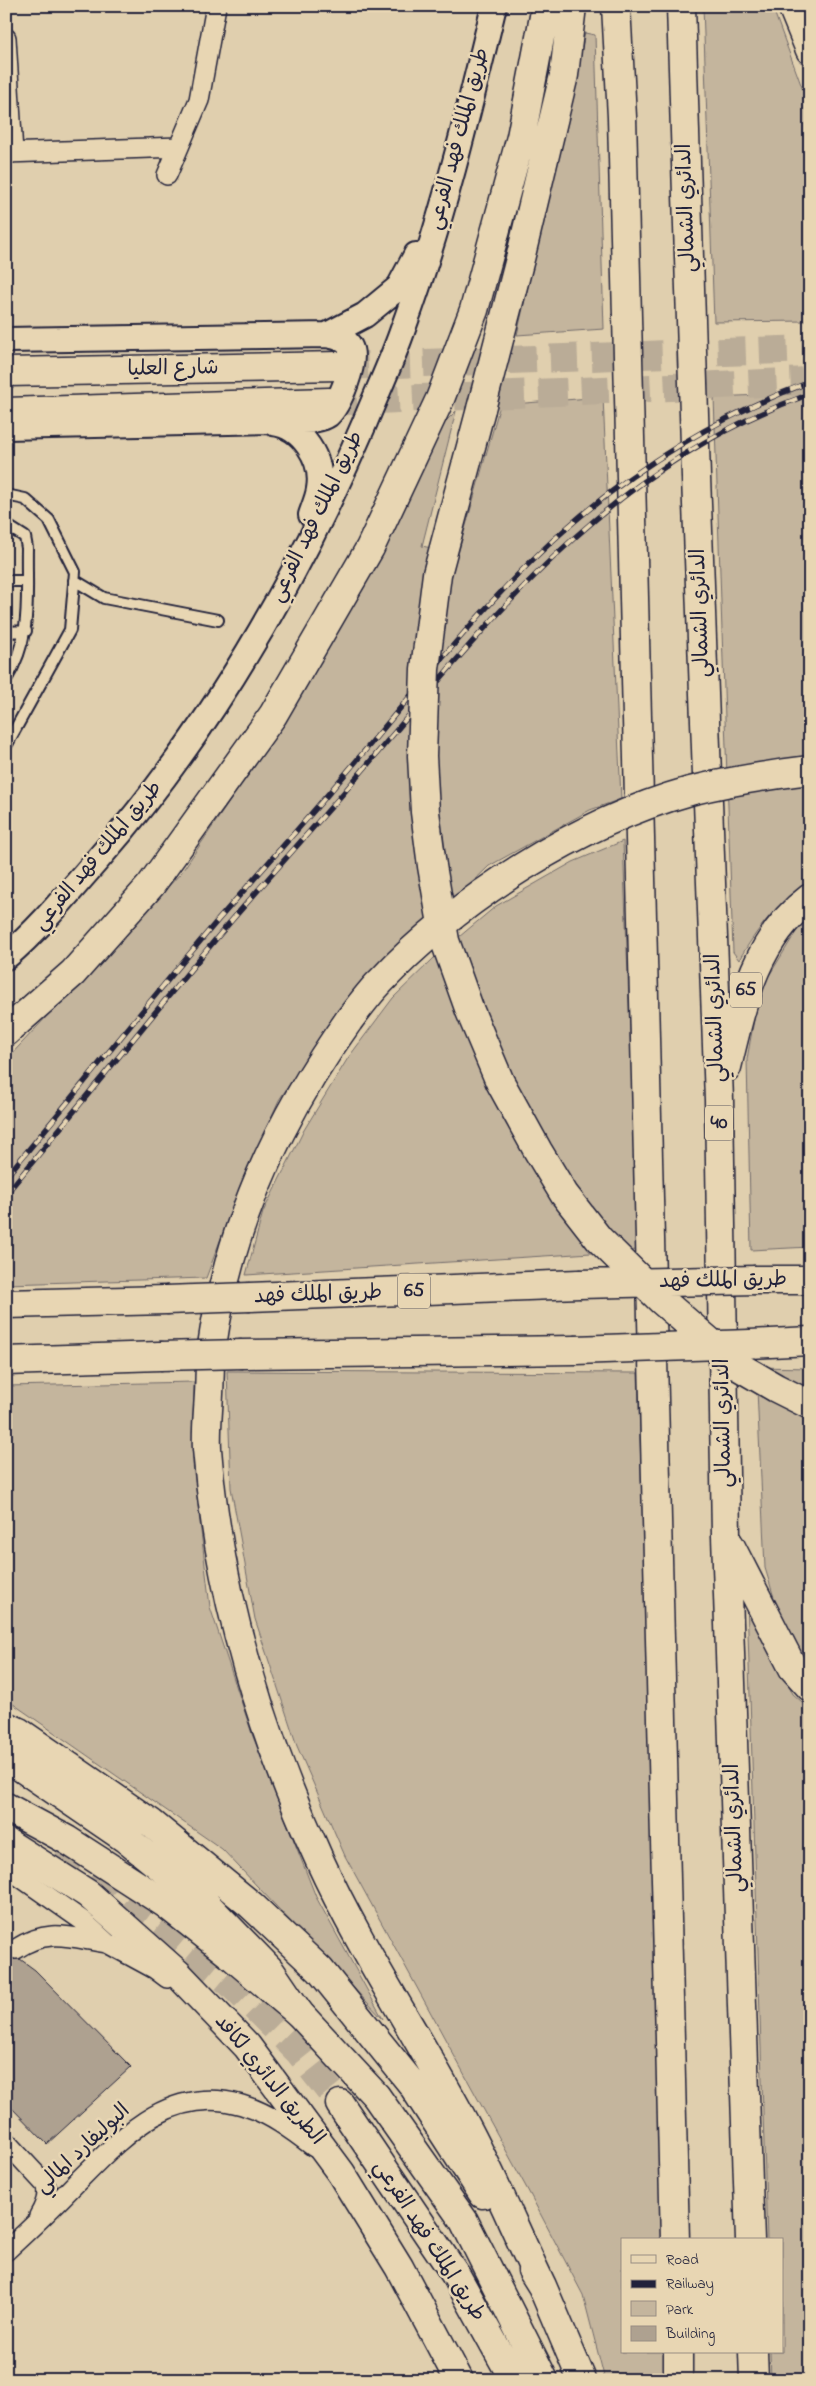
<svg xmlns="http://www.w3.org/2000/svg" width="816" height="2386" viewBox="0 0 816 2386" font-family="'Indie Flower','Playpen Sans Arabic',sans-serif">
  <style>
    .green { fill: #c4b59d; stroke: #736c6c }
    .building { fill: #aea190; stroke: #22223b }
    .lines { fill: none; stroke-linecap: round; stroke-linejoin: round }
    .primary-tunnel { stroke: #baac97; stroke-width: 28; stroke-dasharray: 28 14; stroke-linecap: butt }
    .service-casing { stroke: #22223b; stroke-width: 14 }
    .minor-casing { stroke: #22223b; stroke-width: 22 }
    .tertiary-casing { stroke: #22223b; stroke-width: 28 }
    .primary-casing { stroke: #22223b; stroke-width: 31 }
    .motorway-casing { stroke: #22223b; stroke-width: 31 }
    .service { stroke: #e8d6b3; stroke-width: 10 }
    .minor { stroke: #e8d6b3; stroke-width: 19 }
    .tertiary { stroke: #e8d6b3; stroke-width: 24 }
    .primary { stroke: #e8d6b3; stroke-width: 28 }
    .motorway { stroke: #e8d6b3; stroke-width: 28 }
    .rail-casing { stroke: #22223b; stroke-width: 5.5 }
    .rail { stroke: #e8d6b3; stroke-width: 4; stroke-dasharray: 11; stroke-linecap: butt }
    .motorway-bridge-casing { stroke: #22223b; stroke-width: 31; stroke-linecap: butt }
    .motorway-bridge { stroke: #e8d6b3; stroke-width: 28 }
    .labels { text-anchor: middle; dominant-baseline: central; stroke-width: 5; stroke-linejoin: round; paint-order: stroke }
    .shield { fill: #e8d6b3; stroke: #5d585f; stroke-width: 1 }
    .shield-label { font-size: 20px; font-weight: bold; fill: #22223b }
    .street-label { font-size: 21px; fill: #22223b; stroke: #e8d6b3 }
  </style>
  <rect width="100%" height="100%" fill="#e0cfae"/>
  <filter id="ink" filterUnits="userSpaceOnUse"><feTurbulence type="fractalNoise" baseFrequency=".02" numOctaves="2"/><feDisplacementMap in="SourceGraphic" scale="10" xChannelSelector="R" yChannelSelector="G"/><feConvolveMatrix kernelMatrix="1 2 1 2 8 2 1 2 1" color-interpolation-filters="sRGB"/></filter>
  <g filter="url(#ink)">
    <path class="green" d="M703,6H772L810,109V321L714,322Z
      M585,33L595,35L604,329L517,335Z
      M810,393V881C780,899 756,930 739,960L733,952L714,397Z
      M603,397L621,799L590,810L489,866L337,1014L279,1100L242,1182L206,1278L6,1284V1060L181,873L297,702L443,424L456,411L422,546L458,554L500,405Z
      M623,841L638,1250L246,1275L263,1212L304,1130L348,1058L393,998L435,957L496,906L573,862Z
      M810,918V1247L751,1250L747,1059L759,992L799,927Z
      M756,1367L810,1368V1667L787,1640L765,1568Z
      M227,1371L638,1373L665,2240H622V2352H669V2380H605L583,2295L531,2196L345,1856L297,1746L255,1619L231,1488Z
      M194,1382L193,1464L210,1607L252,1734L316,1897L383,2019L222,1849L6,1699V1386Z
      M747,1600L793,1694L810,1709V2380H771L770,2352H782V2240H767Z"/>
    <path class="building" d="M6,1954L11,1959H20L35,1970L131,2067L47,2144L6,2102Z"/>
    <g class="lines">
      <path class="primary-tunnel" d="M340,366L810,349
        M329,402L810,381
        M60,1848L163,1927L231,1984L299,2052L340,2104"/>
      <defs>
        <path id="service" d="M6,495L25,499L49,520L75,572L70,630L6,746
          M6,525L25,537L27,548C26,598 33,635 6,680
          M74,580L104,598L218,620
          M6,581H27
          M6,632L26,631"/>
        <path id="minor" d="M6,38L13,153
          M6,153L179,147
          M167,175L199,100L216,6
          M6,1867L83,1921L107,1943L155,1969L167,1978
          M16,1949C49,1927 71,1938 107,1943
          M6,2142L45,2184C50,2195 45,2206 39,2216
          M6,2251C30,2229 54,2206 77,2182C123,2136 170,2084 242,2105C269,2113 292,2130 314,2147"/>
        <path id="tertiary" d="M327,335L365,315L399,287L416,255
          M6,340L327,335C335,337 346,338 350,347C358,361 339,405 328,415C324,418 318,419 313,420L6,427
          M273,423C302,426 324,460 319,489C318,497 314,506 311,515
          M6,957C41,927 69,892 99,858C211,730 298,578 365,422C378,390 393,359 404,326C442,222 468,114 494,6"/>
        <path id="primary" d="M6,372L340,366
          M6,412L329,402
          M6,1807L67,1840L166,1904L232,1956L299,2013L376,2096L464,2221L544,2380
          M6,1842L88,1894L178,1974L247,2046L341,2173L399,2267L459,2380
          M340,2104L457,2277L514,2380"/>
        <path id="motorway" d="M616,6L622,117L675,2240
          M681,6L696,477L719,1100L726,1536L750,2240
          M792,6L810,50
          M481,409L521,255L564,75L572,6
          M349,1020C278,1119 229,1226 212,1346C209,1362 210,1379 209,1394C208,1413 206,1431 207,1449C218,1591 260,1730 319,1859C361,1951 418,2035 465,2124C493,2176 516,2232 542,2286
          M6,1032L73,973L151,885L273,715L370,548L440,399L474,310L521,137L546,6
          M727,1067C742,1004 755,939 810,898
          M756,1280H810
          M250,1297L579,1284
          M6,1304L166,1300
          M750,1344L810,1341
          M242,1354L575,1350
          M6,1361L160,1356
          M730,1545L793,1668L810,1687
          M6,1726L19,1732L151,1823L251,1905L320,1970L412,2084L483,2194
          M6,1757L126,1839L205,1903L269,1969L299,2013
          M532,2270L542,2286L582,2380
          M678,2352V2380
          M753,2352L754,2380"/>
      </defs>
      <use href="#service" class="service-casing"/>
      <use href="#minor" class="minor-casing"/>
      <use href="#tertiary" class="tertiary-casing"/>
      <use href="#primary" class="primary-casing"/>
      <use href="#motorway" class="motorway-casing"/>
      <use href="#service" class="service"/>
      <use href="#minor" class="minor"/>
      <use href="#tertiary" class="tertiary"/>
      <use href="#primary" class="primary"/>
      <use href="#motorway" class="motorway"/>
      <defs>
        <path id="rail" d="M6,1177C77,1092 146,1005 218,920C257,875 297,831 335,786C410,699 482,602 569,526C639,465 723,414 810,382
          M6,1194C80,1105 152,1015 226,927C264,883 302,840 340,797C478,636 600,467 810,394"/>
      </defs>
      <use href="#rail" class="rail-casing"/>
      <use href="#rail" class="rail"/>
      <defs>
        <path id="motorway-bridge" d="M481,409L437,574L425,669L422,756L425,812L432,866L445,941L470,1011L500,1082L538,1151L564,1194L599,1239L661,1300L738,1366L776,1388L810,1405
          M349,1020C359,1007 369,993 380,982C459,898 579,822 690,791C730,781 769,775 810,770
          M579,1284L756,1280
          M166,1300L250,1297
          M575,1350L750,1344
          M160,1356L242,1354"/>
      </defs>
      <use href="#motorway-bridge" class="motorway-bridge-casing"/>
      <use href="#motorway-bridge" class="motorway-bridge"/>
    </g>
  </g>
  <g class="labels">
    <g class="shield">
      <rect x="730" y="972.5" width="32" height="35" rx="4"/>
      <rect x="705" y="1105.5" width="28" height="35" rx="4"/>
      <rect x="398" y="1273.5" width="32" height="35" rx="4"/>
    </g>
    <g class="shield-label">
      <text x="746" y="990">65</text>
      <text x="719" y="1123">40</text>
      <text x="414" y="1291">65</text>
    </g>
    <g class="street-label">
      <text transform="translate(459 139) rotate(-75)">طريق الملك فهد الفرعي</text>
      <text transform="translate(687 208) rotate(-92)">الدائري الشمالي</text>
      <text transform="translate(173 369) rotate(-1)">شارع العليا</text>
      <text transform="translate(317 517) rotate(-64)">طريق الملك فهد الفرعي</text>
      <text transform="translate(701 613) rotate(-92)">الدائري الشمالي</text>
      <text transform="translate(98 856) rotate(-50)">طريق الملك فهد الفرعي</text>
      <text transform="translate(716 1018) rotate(-92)">الدائري الشمالي</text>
      <text transform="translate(723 1281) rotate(-1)">طريق الملك فهد</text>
      <text transform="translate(318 1295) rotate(-2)">طريق الملك فهد</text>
      <text transform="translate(724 1423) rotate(-91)">الدائري الشمالي</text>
      <text transform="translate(735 1828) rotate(-92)">الدائري الشمالي</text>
      <text transform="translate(269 2080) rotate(51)">الطريق الدائري لكافد</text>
      <text transform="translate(83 2149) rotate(-43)">البوليفارد المالي</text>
      <text transform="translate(429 2241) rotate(57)">طريق الملك فهد الفرعي</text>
    </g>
  </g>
  <rect width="816" height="2386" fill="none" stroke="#e8d6b3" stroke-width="25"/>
  <rect x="12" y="12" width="791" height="2361" fill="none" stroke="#22223b" stroke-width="2" filter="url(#ink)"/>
  <rect x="621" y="2238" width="162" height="115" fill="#e8d6b3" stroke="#998e83"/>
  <rect x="631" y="2255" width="25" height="8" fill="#e8d6b3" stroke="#998e83"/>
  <text x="666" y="2264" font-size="15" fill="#22223b">Road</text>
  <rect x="631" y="2280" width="25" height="8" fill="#22223b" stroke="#998e83"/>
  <text x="666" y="2288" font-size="15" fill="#22223b">Railway</text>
  <rect x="631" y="2301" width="25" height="15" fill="#c4b59d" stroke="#998e83"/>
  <text x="666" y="2314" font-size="15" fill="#22223b">Park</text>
  <rect x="631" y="2326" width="25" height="15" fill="#aea190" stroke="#998e83"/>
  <text x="666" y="2338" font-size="15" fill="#22223b">Building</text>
</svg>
